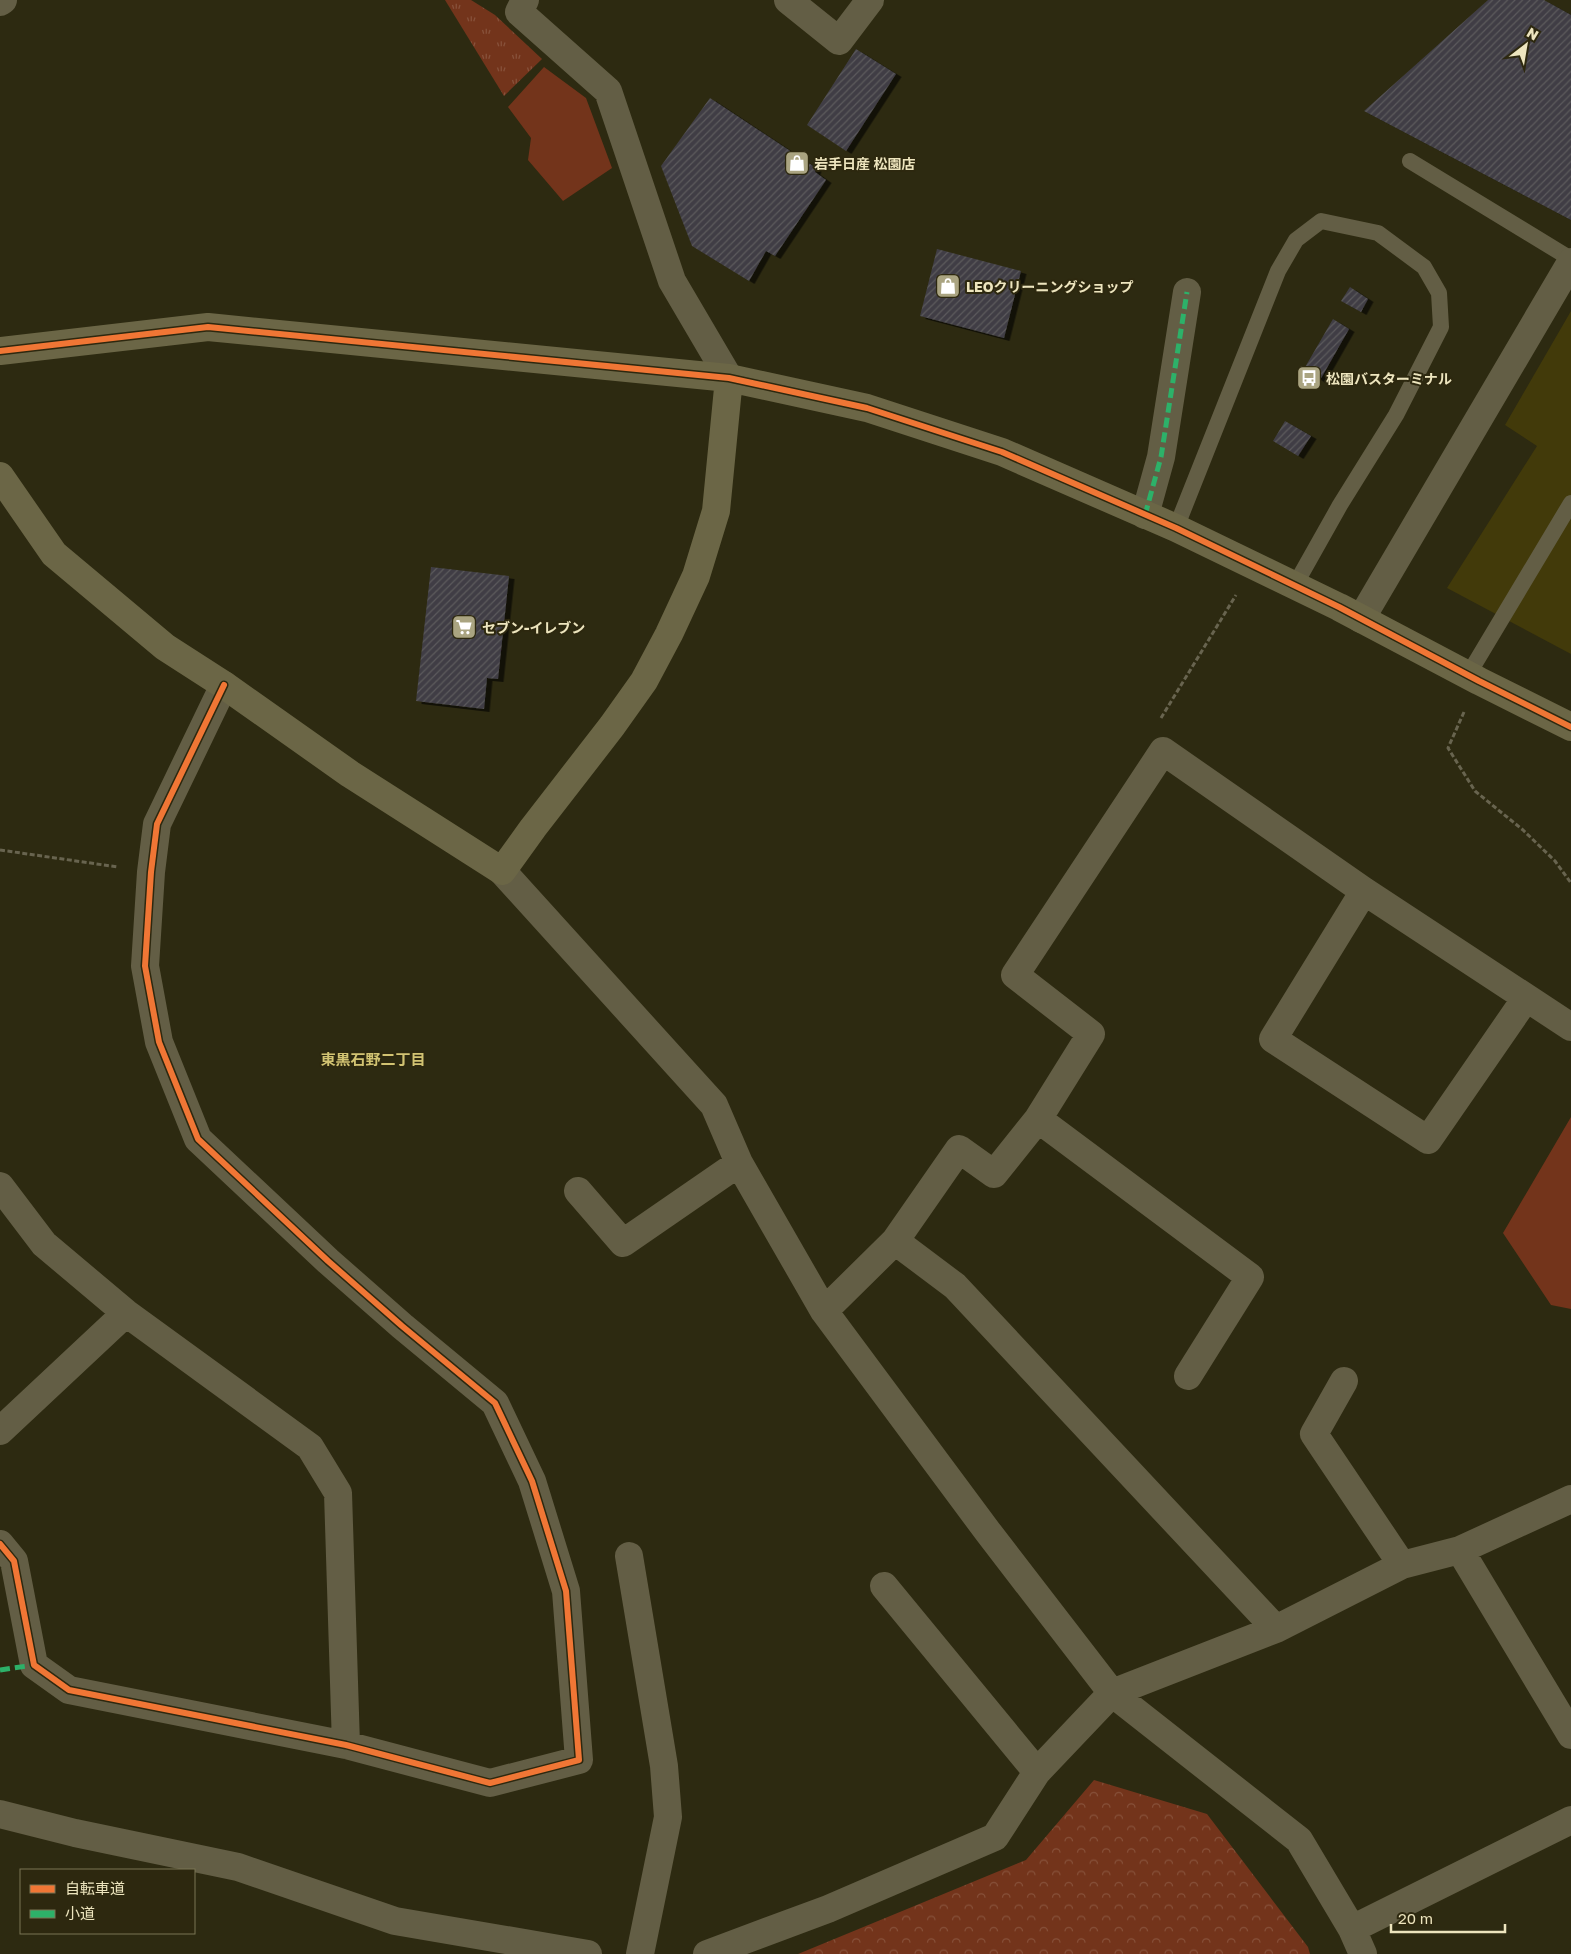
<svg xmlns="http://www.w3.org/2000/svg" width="1571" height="1954" viewBox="0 0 1571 1954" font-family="'Golos Text','Noto Sans JP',sans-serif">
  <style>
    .built { fill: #423a0a }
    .grass { fill: url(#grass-tufts) }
    .forest { fill: url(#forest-crowns) }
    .green { fill: #73341b }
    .building { fill: url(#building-hatch); filter: url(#shadow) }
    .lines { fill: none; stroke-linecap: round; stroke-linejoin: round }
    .path { stroke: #68644f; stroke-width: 3; stroke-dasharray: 5 2.5; stroke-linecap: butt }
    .lane { stroke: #635e45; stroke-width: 16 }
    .street { stroke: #635e45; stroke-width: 28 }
    .secondary { stroke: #6b6646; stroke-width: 28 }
    .quiet { stroke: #2db169; stroke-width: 5; stroke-dasharray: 10 5; stroke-linecap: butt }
    .cycleway-casing { stroke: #2d280f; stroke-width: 9 }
    .cycleway { stroke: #f07635; stroke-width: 6 }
    .labels { text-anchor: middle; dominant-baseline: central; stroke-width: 4; stroke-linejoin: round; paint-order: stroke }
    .poi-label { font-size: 14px; font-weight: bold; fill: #ede5be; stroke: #2d280f; text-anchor: start }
    .neighbourhood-label { font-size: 15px; font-weight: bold; fill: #d2c372; stroke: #2d280f }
  </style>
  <defs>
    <pattern id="grass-tufts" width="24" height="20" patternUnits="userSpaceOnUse" patternTransform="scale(1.25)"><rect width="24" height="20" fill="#73341b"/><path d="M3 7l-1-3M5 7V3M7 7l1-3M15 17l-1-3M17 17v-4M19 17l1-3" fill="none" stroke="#87513a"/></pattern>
    <pattern id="forest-crowns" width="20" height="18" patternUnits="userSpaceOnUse" patternTransform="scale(1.25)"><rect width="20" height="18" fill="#73341b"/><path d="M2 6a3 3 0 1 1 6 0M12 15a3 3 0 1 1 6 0" fill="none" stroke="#87513a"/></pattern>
    <pattern id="building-hatch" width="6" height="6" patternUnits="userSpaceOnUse" patternTransform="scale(1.25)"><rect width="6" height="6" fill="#403e44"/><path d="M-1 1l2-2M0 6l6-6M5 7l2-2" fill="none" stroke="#5c5a5d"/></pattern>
    <filter id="shadow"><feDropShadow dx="5.5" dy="3" stdDeviation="0" flood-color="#0009"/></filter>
  </defs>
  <rect width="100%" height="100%" fill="#2d2a11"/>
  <path class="built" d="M1571,311V654L1447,588L1537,446L1505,425Z"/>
  <path class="grass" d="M445,0H471L495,15L542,59L504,96Z"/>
  <path class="forest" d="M1094,1780L1207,1814L1308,1947L1310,1954H798L1026,1860Z"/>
  <path class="green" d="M544,67L586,98L612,168L563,201L528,160L531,138L508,107Z
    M1571,1117V1309L1551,1305L1503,1233Z"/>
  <path class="building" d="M1488,0H1544L1571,15V220L1364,111Z
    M856,49L896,74L846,151L807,125Z
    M710,98L816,168L815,172L826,180L775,256L766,251L749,281L692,246L661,166Z
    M937,249L1021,271L1004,338L920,316Z
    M1350,287L1368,299L1361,312L1341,301Z
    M1333,319L1349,329L1320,380L1304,369Z
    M1285,421L1311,436L1298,456L1273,441Z
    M431,567L509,576L498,679L487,678L484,709L416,701Z"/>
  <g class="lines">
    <path class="path" d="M1464,712L1448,748L1475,791L1523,830L1555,861L1571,883
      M1161,718L1236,595
      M0,850L118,867"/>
    <path class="lane" d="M1410,161L1571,259
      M1176,528L1278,271L1296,240L1321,221L1378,233L1424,267L1439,293L1441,327L1396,415L1340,505L1295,585
      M1468,675L1571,503"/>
    <path class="street" d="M525,0L519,12L608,91L672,281L729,378
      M788,0L839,41L870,0
      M0,2L3,0
      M1145,515L1161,457L1187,292
      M1361,619L1571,262
      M502,871L714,1105L739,1163L824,1311L988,1532L1112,1693L1299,1840L1352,1929L1363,1954
      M1364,891L1273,1039L1428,1140L1526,998
      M1038,1119L1250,1277L1188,1376
      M0,1186L44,1244L126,1313L310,1447L338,1493L346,1745
      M578,1191L623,1243L739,1163
      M895,1241L955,1286L1276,1629
      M824,1311L895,1241L959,1149L994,1174L1038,1119L1091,1034L1015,975L1163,751L1364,891L1571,1027
      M1344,1381L1314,1434L1402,1565
      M0,1431L126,1313
      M0,1544L14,1561L34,1665L69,1690L346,1745L490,1783L579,1760L566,1591L532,1481L495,1403L402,1326L328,1261L198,1139L159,1042L145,966L151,872L157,824L224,685
      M1460,1550L1571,1735
      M629,1556L664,1766L668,1817L640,1954
      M884,1586L1037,1772
      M0,1814L75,1833L238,1867L395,1921L588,1954
      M1352,1929L1571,1820
      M707,1954L828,1909L995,1837L1037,1772L1112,1693L1276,1629L1402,1565L1460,1550L1571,1499"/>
    <path class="secondary" d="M0,351L208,327L729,378L867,408L1002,452L1176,528L1339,607L1479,681L1571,727
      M0,476L54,554L165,647L224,685L350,774L502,871L533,828L612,726L644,681L669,634L696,576L716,511L729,378"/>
    <path class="quiet" d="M1145,515L1161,457L1187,292
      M0,1670L34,1665"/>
    <defs>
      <path id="cycleway" d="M0,351L208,327L729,378L867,408L1002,452L1176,528L1339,607L1479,681L1571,727
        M0,1544L14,1561L34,1665L69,1690L346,1745L490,1783L579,1760L566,1591L532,1481L495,1403L402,1326L328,1261L198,1139L159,1042L145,966L151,872L157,824L224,685"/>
    </defs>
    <use href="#cycleway" class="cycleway-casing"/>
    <use href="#cycleway" class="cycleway"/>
  </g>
  <defs>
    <symbol id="shop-square" viewBox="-11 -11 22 22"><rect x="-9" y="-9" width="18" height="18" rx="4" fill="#aaa481" stroke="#2d280f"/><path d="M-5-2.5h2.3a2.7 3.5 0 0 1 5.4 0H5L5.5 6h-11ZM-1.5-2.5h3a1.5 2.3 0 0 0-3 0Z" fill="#fff"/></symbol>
    <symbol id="bus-square" viewBox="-11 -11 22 22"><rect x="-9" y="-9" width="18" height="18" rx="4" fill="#aaa481" stroke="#2d280f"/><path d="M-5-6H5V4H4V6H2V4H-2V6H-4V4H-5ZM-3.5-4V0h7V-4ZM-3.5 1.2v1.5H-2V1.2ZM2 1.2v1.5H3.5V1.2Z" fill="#fff"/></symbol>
    <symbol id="supermarket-square" viewBox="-11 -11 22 22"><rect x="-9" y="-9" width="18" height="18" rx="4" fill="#aaa481" stroke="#2d280f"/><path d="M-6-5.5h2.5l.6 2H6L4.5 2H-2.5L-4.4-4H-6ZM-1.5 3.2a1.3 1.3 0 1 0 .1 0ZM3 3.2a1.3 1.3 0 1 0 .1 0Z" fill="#fff"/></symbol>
  </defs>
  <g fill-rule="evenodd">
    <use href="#shop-square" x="783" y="149" width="28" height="28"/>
    <use href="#shop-square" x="934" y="272" width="28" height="28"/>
    <use href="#bus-square" x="1295" y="364" width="28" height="28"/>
    <use href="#supermarket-square" x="450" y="613" width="28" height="28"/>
  </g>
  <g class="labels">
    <g class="poi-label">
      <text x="814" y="163">岩手日産 松園店</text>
      <text x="966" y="286">LEOクリーニングショップ</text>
      <text x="1326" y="378">松園バスターミナル</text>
      <text x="482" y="627">セブン-イレブン</text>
    </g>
    <g class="neighbourhood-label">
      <text x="373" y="1059">東黒石野二丁目</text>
    </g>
  </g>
  <rect x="20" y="1869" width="175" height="65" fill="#2d280f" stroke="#7a7455"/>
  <rect x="30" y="1885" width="25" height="8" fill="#f07635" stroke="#7a7455"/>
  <text x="65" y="1894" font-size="15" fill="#ede5be">自転車道</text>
  <rect x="30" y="1910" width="25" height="8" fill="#2db169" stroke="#7a7455"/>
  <text x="65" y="1919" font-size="15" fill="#ede5be">小道</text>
  <g transform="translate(1526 45) rotate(31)" stroke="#2d280f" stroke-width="4" paint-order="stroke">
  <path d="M0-4L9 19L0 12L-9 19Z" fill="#ede5be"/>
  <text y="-8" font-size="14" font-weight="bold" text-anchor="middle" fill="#ede5be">N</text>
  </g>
  <path d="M1391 1924v8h114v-8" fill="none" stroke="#ede5be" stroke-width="2.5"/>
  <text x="1398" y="1924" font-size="15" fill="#ede5be" stroke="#2d280f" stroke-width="4" paint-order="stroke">20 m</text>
</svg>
